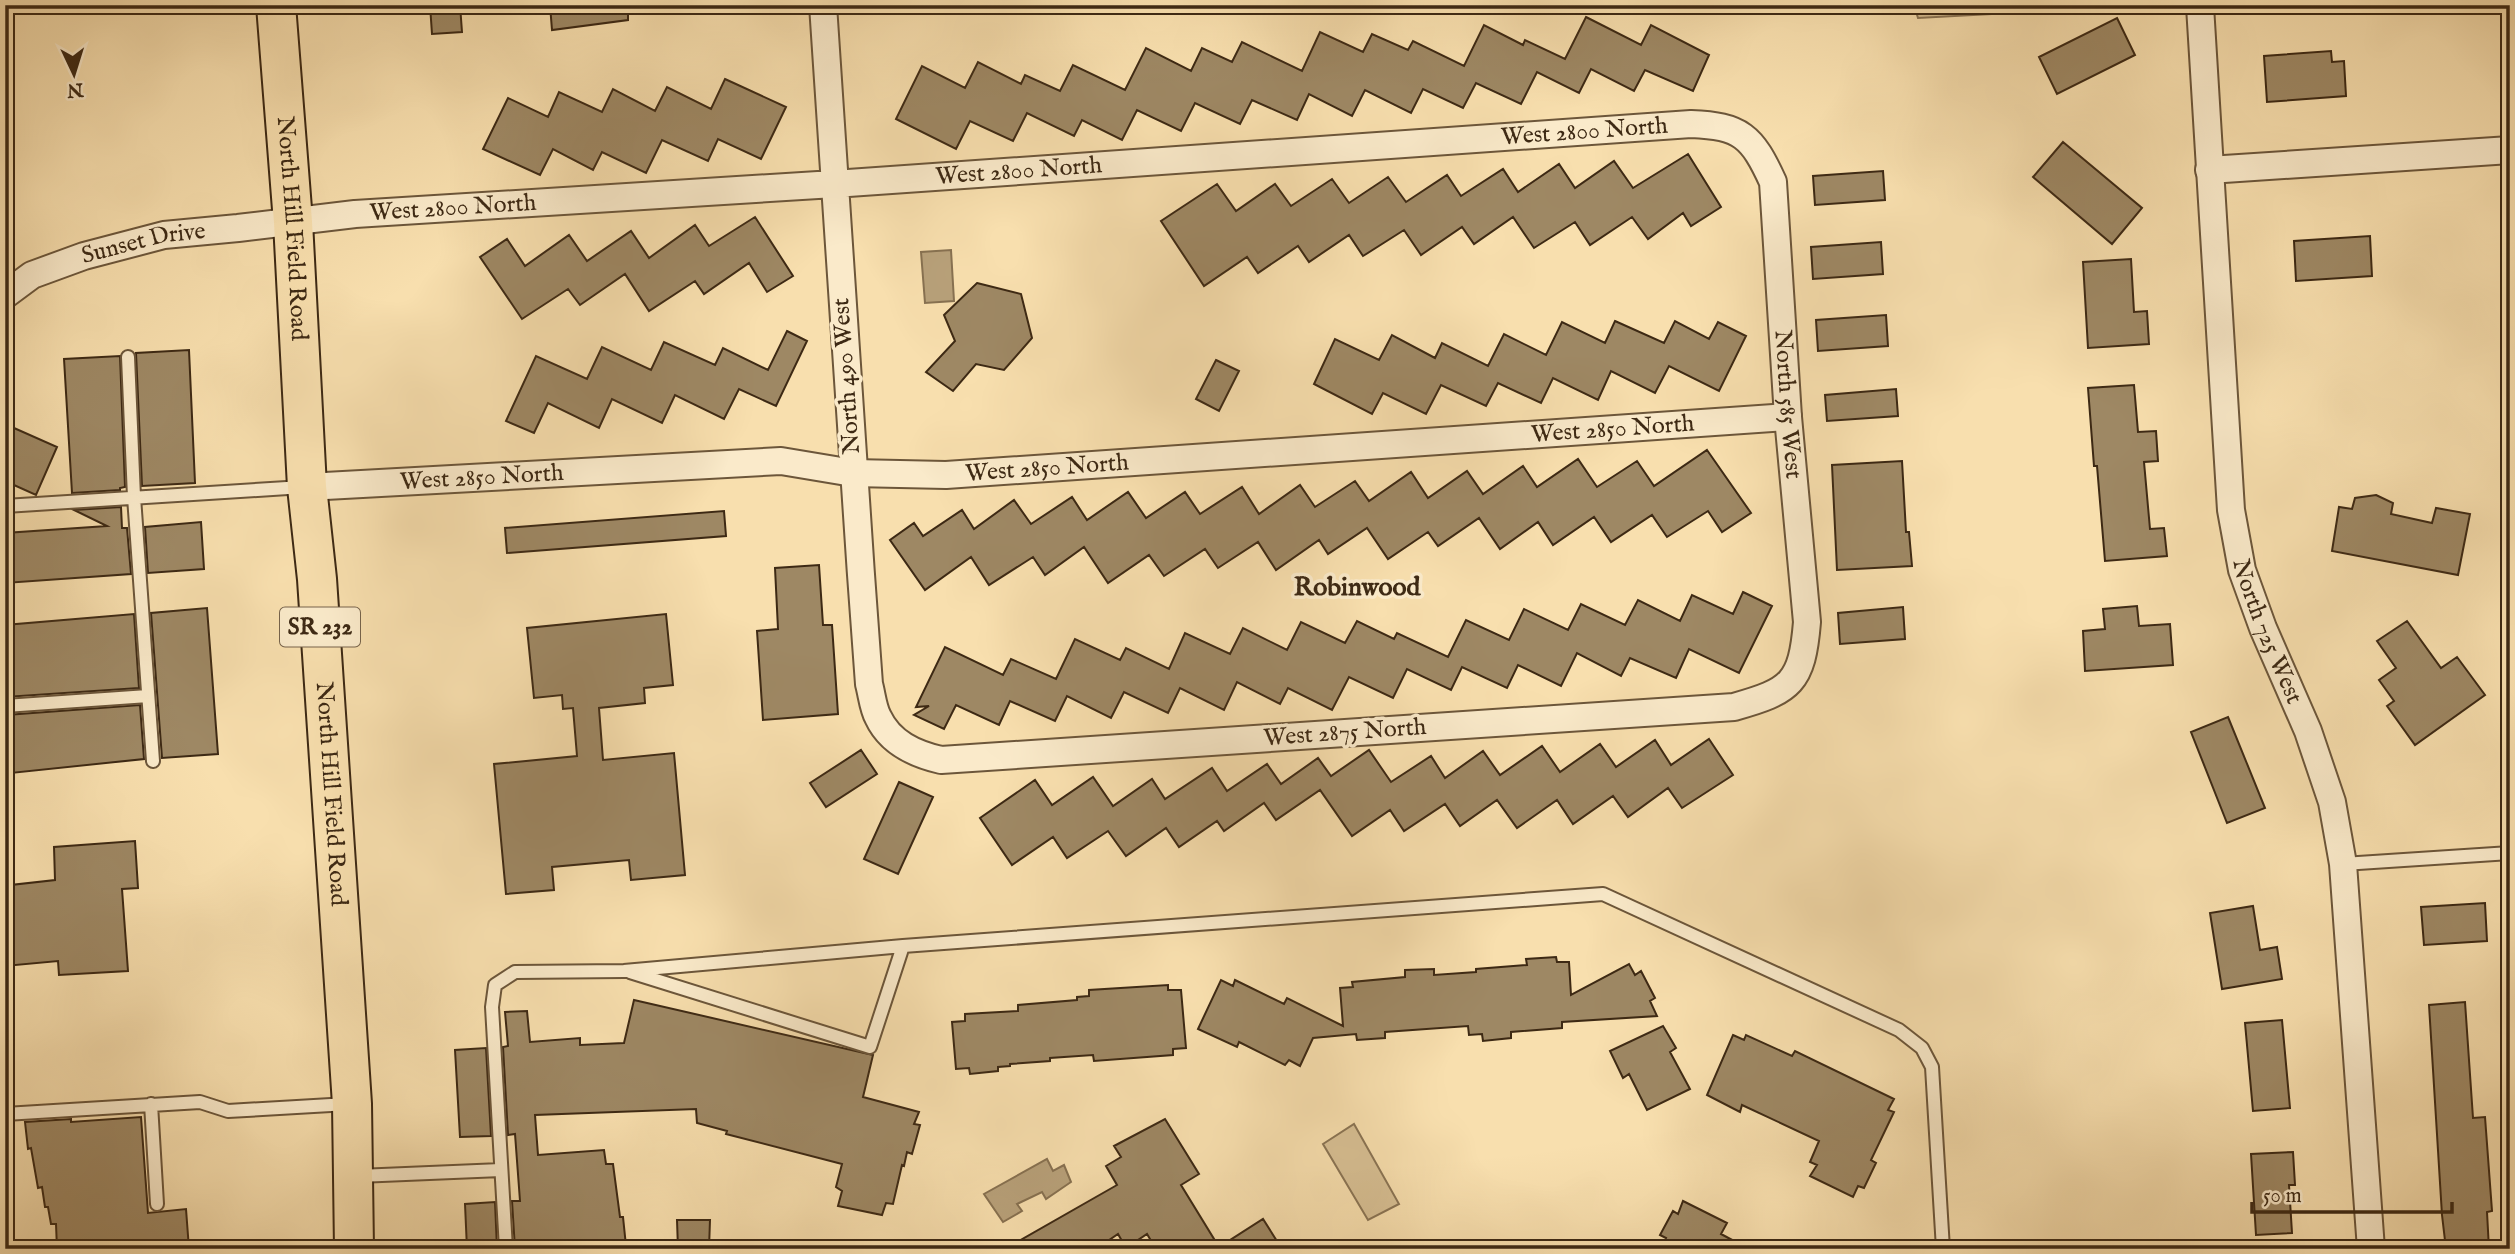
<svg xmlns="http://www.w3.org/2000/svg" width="2515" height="1254" viewBox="0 0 2515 1254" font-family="'IM FELL English',serif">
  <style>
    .green { fill: #d8c094; stroke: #8a7454; stroke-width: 2 }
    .water { fill: #b8a17a; stroke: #877151; stroke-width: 2 }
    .building { fill: #9e8864; stroke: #3d2914; stroke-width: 2 }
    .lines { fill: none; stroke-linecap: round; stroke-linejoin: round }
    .service-casing { stroke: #6c563a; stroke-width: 16 }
    .minor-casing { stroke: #6c563a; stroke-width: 30 }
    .primary-casing { stroke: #3d2914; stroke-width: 42 }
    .service { stroke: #faeaca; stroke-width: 12 }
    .minor { stroke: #faeaca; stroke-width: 26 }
    .primary { stroke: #f8dfae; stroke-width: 38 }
    .labels { text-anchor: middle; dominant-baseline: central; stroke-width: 7; stroke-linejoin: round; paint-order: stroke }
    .shield { fill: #faeaca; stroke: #76634b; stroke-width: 2 }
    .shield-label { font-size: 23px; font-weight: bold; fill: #3d2914 }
    .street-label { font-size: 24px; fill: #3d2914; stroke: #faeaca }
    .neighbourhood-label { font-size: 26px; font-weight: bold; fill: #3d2914; stroke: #faeaca }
  </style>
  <rect width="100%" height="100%" fill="#f8dfae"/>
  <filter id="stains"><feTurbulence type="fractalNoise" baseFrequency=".00286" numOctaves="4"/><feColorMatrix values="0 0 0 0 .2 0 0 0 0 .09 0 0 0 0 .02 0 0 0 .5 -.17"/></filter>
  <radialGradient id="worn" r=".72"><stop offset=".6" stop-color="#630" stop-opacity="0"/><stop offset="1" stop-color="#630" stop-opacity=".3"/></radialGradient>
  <path class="green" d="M1914,5H2155L1918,18Z
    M1354,1124L1399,1204L1368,1220L1323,1144Z"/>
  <path class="water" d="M951,250L954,301L925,303L921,252Z
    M1047,1159L1053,1171L1064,1165L1071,1182L1046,1199L1042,1192L1017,1204L1022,1211L1003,1222L984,1194Z"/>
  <path class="building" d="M430,5H460L462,32L432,34Z
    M550,5H628V20L552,30Z
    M1586,17L1641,45L1651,25L1709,55L1693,91L1645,70L1634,91L1591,69L1579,93L1537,72L1521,104L1476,83L1463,108L1423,89L1411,113L1365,90L1352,116L1309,94L1297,120L1252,100L1240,124L1195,103L1181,131L1137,110L1122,140L1082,120L1074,136L1027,113L1013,141L970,121L956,149L896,119L922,66L965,88L978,62L1021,84L1025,75L1060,91L1073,65L1125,90L1146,48L1191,71L1202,48L1232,62L1242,42L1302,71L1320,32L1363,52L1372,34L1408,50L1413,41L1464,66L1484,25L1523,45L1525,40L1565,59Z
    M2117,18L2135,55L2057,94L2039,57Z
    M2331,51L2332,62L2344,61L2346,96L2267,102L2264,56Z
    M725,79L786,107L761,159L718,139L708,161L662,140L646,173L602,152L593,170L553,149L540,175L483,149L508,98L548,117L559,92L602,112L613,89L655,111L667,87L711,109Z
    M2063,142L2142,208L2112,244L2033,177Z
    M1688,154L1721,207L1691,226L1683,213L1648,239L1632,217L1590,245L1575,222L1534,248L1513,217L1474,244L1462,227L1421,255L1404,230L1363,256L1349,235L1309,262L1298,246L1258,273L1247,257L1204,286L1161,221L1217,184L1236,211L1275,184L1291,206L1332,179L1349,203L1388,177L1406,202L1447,175L1461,196L1503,169L1518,192L1559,164L1575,188L1614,161L1633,188Z
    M1883,171L1885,200L1815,205L1813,176Z
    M755,217L793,276L767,292L749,263L704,294L695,281L649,311L625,274L580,305L568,289L522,319L480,257L507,239L525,266L569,235L587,261L631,231L649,258L695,225L709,246Z
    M2370,236L2372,276L2296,281L2294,241Z
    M1881,242L1883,274L1813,279L1811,247Z
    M2131,259L2134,312L2147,311L2149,344L2088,348L2083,262Z
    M977,283L1021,294L1032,338L1004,370L976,364L953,391L926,372L955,341L944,315Z
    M1886,315L1888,346L1818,351L1816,320Z
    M1615,321L1664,343L1675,321L1709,339L1718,322L1746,336L1719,391L1669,366L1655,393L1611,371L1598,400L1553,378L1541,403L1498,383L1486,406L1441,385L1426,414L1383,393L1372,414L1314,384L1335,339L1379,360L1392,335L1435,358L1442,343L1488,366L1504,334L1546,355L1562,322L1605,343Z
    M787,331L807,341L776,406L739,389L724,419L675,395L662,423L612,399L599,428L548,403L534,433L506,421L536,356L587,379L602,347L651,370L664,342L715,365L723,348L768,370Z
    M189,350L195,483L142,486L136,353Z
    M120,356L125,487L120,488V490L72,493L64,359Z
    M1216,360L1239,371L1219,411L1196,399Z
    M2134,385L2138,432L2156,431L2158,461L2144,462L2150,529L2164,528L2167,556L2105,561L2097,466H2094L2088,388Z
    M1896,389L1898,416L1827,421L1825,395Z
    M5,424L57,447L36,495L5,481Z
    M1707,450L1751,513L1722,532L1708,511L1667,537L1652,515L1611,542L1594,517L1553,545L1538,522L1500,549L1479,518L1438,546L1428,532L1388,559L1367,528L1328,554L1319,540L1276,570L1258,542L1218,568L1205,549L1164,576L1149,555L1108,583L1084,547L1045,575L1033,557L989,585L971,557L925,590L890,540L914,523L923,536L962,510L974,529L1014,500L1031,524L1072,497L1087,520L1128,492L1146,518L1185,492L1200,514L1242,487L1259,514L1300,485L1315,507L1355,481L1369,501L1411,472L1428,498L1467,471L1483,494L1523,466L1537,487L1578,459L1597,487L1637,461L1654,486Z
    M1902,461L1906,532H1909L1912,566L1837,570L1832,465Z
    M2376,495L2393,503L2391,514L2432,523L2436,508L2470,514L2458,575L2332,551L2339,507L2352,509L2355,498Z
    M121,507L122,528H127L131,574L5,583V533L107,526L74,510Z
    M724,511L726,536L507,553L505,528Z
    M201,522L204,569L148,573L145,527Z
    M819,565L823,625H832L838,714L763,720L757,631L778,629L775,568Z
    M1743,592L1772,606L1739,673L1689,649L1676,678L1630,658L1621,676L1577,653L1561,686L1518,665L1507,688L1462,667L1451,690L1407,669L1393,698L1349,677L1332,710L1288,688L1280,704L1237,682L1224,710L1180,688L1168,713L1124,692L1111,718L1067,696L1055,721L1010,701L999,725L956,705L944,729L914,715L929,706L916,707L945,647L1003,675L1011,659L1056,679L1075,639L1120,660L1126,648L1169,669L1185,633L1230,654L1243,628L1287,650L1301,622L1345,643L1357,621L1394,639L1397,633L1448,657L1466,620L1509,640L1524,609L1568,630L1581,604L1625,625L1638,600L1680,621L1692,595L1733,614Z
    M2137,606L2139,626L2170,624L2173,665L2085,671L2083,631L2105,629L2103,609Z
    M1903,607L1905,639L1840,644L1838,613Z
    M207,608L218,754L162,758L151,613Z
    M134,614L139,688L5,697V625Z
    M666,614L673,685L644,688L645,703L599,708L603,760L674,753L685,875L631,880L629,860L552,867L554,890L506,894L494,764L577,756L573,708L563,709L562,695L534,698L527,628Z
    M2407,621L2441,668L2457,657L2485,695L2415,745L2387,706L2394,701L2379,680L2396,668L2377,641Z
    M140,705L144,759L11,773L6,715Z
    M2228,717L2265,808L2227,823L2191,732Z
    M1709,739L1733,775L1682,808L1668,788L1628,817L1613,796L1573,824L1557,800L1517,828L1497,800L1460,826L1445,804L1404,831L1390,810L1352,836L1320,790L1276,820L1264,803L1224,831L1217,821L1179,847L1166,828L1126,856L1108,831L1067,858L1053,837L1012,865L980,818L1035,780L1052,805L1093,777L1113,806L1152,779L1165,799L1212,768L1227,791L1267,764L1281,784L1318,758L1331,776L1369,750L1391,782L1431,756L1445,778L1483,751L1500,775L1542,746L1560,772L1600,744L1616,767L1655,740L1671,765Z
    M861,750L877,774L826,807L810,783Z
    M899,782L933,797L898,874L864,859Z
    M135,841L138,888L122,889L128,971L59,975L58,961L5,966V899H12L11,885L55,880L54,847Z
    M2485,903L2487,941L2424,945L2421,907Z
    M2253,906L2260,950L2277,947L2282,979L2222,989L2210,913Z
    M1556,957L1557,962H1569L1571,995L1629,964L1635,975L1641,971L1655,998L1650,1001L1657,1016L1562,1022V1028L1511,1032V1038L1483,1041L1482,1034L1469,1035L1468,1026L1385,1032V1038L1357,1040L1356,1034L1313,1038L1300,1066L1289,1060L1285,1065L1239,1042L1237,1047L1198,1029L1221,980L1233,986L1235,980L1284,1004L1287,998L1343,1026L1340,988L1353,987L1352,982L1405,977V970L1434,969V975L1476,972V969L1527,965L1526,959Z
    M1168,985V990H1181L1186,1048L1173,1049V1055L1094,1061L1093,1055L1050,1058V1061L1010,1064V1066L998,1067V1071L970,1074L969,1068L956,1069L952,1022L965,1021V1014L1018,1011V1005L1077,1000V997L1089,996V990Z
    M634,1000L873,1055L863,1097L919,1112L914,1124L920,1125L912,1154L907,1152L904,1166L902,1165L893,1204L886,1203L882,1215L838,1206L842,1191L836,1187L842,1164L726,1134L727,1131L697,1123L696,1109L535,1115L538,1155L604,1150L606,1164H613L620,1217H623L626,1246L612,1249H515L512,1201H520L515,1134L508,1135L503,1047L508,1046L505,1012L527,1011L530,1042L580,1038V1045L624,1043Z
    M2465,1002L2473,1118L2485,1117L2492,1211L2487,1212L2489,1249H2446L2442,1215L2429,1005Z
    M2282,1020L2290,1108L2253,1111L2245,1023Z
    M1663,1026L1676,1048L1670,1052L1690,1089L1647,1110L1629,1074L1623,1078L1610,1051Z
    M1733,1035L1744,1040L1746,1035L1792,1056L1795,1051L1894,1099L1888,1110L1894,1112L1871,1160L1876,1163L1864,1188L1858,1186L1853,1197L1810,1176L1817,1165L1810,1162L1819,1141L1742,1105L1740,1112L1707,1095Z
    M486,1048L491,1136L460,1137L455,1050Z
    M141,1117L148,1213L186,1209L189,1249H57L56,1224H51L48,1207H45L42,1187L38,1188L31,1148L28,1149L25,1122L71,1119V1122Z
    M1165,1119L1199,1174L1181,1185L1219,1247L1263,1219L1282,1249H1156L1147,1234L1126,1248L1118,1234L1096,1249H1005L1117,1185L1106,1166L1121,1157L1114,1146Z
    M2293,1152L2295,1185H2289L2292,1233L2256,1235L2251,1154Z
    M1683,1201L1727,1223L1721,1234L1749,1249H1660L1666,1238L1660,1235L1673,1211L1678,1214Z
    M495,1202L497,1249H467L465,1204Z
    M677,1220H710L709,1249H678Z"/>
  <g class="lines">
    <defs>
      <path id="service" d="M128,357L134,497L153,761
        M5,506L303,487
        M5,706L148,696
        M2343,864L2510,853
        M630,972L870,1047L903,946
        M151,1104L157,1204
        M5,1114L200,1102L228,1111L348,1104
        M358,1176L501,1170
        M506,1249L492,1007L495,985L515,972L624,971L903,946L1603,894L1899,1030L1922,1048L1932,1067L1943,1249"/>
      <g id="minor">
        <path id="s1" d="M2200,6L2231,510L2242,570L2263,628L2308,731L2332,802L2343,864L2371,1249"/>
        <path d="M2209,170L2510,150"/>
        <path id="s2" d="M5,295L32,275L84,256L164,235L238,228L355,214L834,184L1691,124C1741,126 1752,136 1773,182L1788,417L1807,622C1802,683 1791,691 1734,707L941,760C915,754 890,743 878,717C873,708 872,695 869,684C852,458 838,232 823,5"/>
        <path id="s3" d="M307,487L781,461L853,473L946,475L1788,417"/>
      </g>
      <g id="primary">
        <path id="s4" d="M276,5L293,222L307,487L317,579L352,1104L354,1249"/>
      </g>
    </defs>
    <use href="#service" class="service-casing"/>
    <use href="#minor" class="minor-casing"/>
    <use href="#primary" class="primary-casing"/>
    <use href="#service" class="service"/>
    <use href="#minor" class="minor"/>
    <use href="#primary" class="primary"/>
  </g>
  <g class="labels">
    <rect class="shield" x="280" y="607.5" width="80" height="39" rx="5"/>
    <g class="shield-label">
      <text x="320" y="627">SR 232</text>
    </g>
    <g class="street-label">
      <text stroke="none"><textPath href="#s2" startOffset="1596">West 2800 North</textPath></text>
      <text stroke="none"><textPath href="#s2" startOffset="1029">West 2800 North</textPath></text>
      <text stroke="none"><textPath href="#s2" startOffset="462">West 2800 North</textPath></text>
      <text stroke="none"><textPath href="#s4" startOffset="224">North Hill Field Road</textPath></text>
      <text stroke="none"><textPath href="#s2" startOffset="150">Sunset Drive</textPath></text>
      <text transform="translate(847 376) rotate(-94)">North 490 West</text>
      <text stroke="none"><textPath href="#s2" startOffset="2035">North 585 West</textPath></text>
      <text stroke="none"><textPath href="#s3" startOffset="1309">West 2850 North</textPath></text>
      <text stroke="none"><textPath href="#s3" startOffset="742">West 2850 North</textPath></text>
      <text stroke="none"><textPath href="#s3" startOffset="175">West 2850 North</textPath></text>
      <text stroke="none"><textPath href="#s1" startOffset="632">North 725 West</textPath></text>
      <text transform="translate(1345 733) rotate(-4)">West 2875 North</text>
      <text stroke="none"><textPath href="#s4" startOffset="791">North Hill Field Road</textPath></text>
    </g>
    <g class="neighbourhood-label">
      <text x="1357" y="587">Robinwood</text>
    </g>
  </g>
  <rect width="2515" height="1254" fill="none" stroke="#f8dfae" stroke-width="28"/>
  <rect x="7" y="7" width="2501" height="1240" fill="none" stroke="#3d2914" stroke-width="3.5"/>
  <rect x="14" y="14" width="2487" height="1226" fill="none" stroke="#3d2914" stroke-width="2"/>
  <g transform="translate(74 74) rotate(176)" stroke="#faeaca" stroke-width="5" paint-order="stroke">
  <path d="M0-5L12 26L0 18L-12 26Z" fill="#3d2914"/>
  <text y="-10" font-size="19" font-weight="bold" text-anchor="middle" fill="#3d2914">N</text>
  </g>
  <path d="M2252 1202v10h200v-10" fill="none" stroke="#3d2914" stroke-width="3.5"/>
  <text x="2263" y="1202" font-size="21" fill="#3d2914" stroke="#faeaca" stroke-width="5" paint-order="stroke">50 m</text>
  <rect width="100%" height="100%" filter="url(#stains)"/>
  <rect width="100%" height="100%" fill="url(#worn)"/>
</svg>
